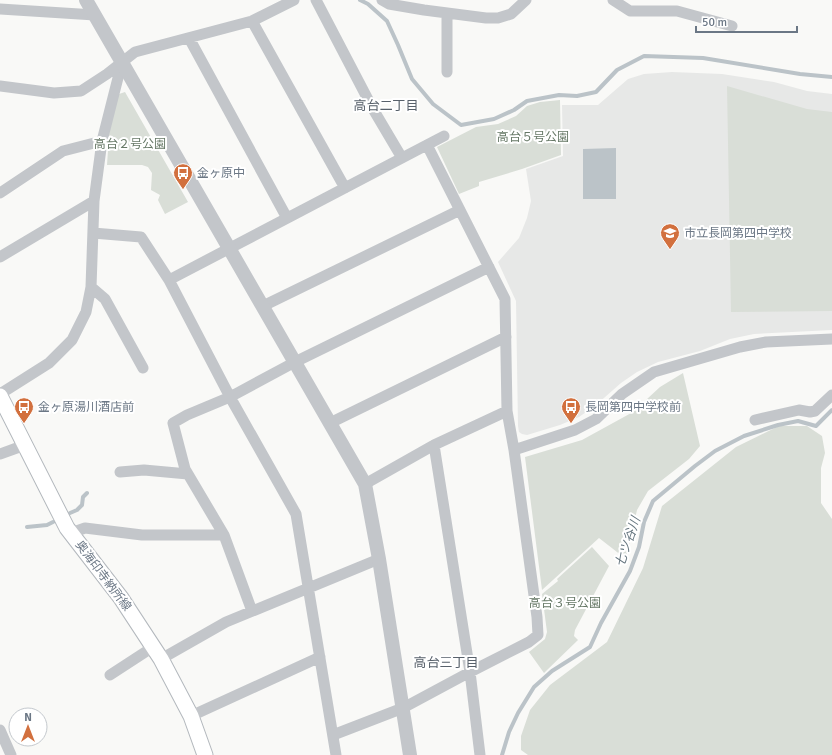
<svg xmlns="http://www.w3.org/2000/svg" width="832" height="755" viewBox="0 0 832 755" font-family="Signika,'Noto Sans JP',sans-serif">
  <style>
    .built { fill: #e7e8e7 }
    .green { fill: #d9ded7 }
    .water { fill: #bbc3c8 }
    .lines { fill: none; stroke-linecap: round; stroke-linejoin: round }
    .stream { stroke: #bbc3c8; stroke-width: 4 }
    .secondary-casing { stroke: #b3b8bd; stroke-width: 17 }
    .minor { stroke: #c3c6ca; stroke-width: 11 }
    .tertiary { stroke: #c3c6ca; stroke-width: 14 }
    .secondary { stroke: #fff; stroke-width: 15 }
    .labels { text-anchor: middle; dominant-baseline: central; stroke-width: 4; stroke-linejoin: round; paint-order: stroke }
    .park-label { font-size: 12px; fill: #667866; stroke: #fff }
    .poi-label { font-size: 12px; fill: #6b7785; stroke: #fff; text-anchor: start }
    .street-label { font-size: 12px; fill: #6b7785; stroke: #fff }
    .neighbourhood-label { font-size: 13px; fill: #58616b; stroke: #fff }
    .water-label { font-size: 13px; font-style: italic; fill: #677780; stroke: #fff }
  </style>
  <rect width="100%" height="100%" fill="#f9f9f7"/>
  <path class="built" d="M672,72L722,74L774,82L807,91L832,94V330L754,334L730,339L700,351L658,362L637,372L621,383L596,405L579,417L560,425L527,435L522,434L519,432L518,426L516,301L498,262L519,238L527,218L531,201L526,169L563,156L562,105H598L628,79L644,74Z"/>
  <path class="green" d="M727,86L807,109L832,112V311L731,312Z
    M125,92L188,202L165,214L158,200L160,195L151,190L152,173L148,167L142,165H107L110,121L113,96Z
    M560,100L561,155L522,169L479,182V186L459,194L437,147L476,127L498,124L516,116L527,106L540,102Z
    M683,373L700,446L689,459L648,491L637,510L626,559L599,538L542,590L525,457L582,440L633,412L660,387Z
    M779,426H807L822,436L825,453L821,468V503L832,519V755H528L521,750V736L530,710L550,685L607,642L643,568L662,506L736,447Z
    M592,547L609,566L575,630L574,636L578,640L544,673L529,652L545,639L547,632L542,594L558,581L557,579Z"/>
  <path class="water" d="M616,148V199H583V149Z"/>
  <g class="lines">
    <path class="stream" d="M360,0L368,4L387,21L398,45L412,79L433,104L461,125L494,119L514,110L527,101L559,95L577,96L596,92L617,70L644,56L703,58L800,74L832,77
      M70,513L77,510L82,505L83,497L87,493
      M27,527L47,525L53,522
      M502,755L509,732L518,713L534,687L552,671L590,647L601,623L630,571L639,547L644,522L653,501L695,466L715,451L744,436L778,425L798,421L816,426L832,410"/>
    <defs>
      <path id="secondary" d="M0,396L67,528L121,598L161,659L191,716L205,755"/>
    </defs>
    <use href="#secondary" class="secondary-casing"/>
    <path class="minor" d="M316,0L373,109L402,158
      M382,0L389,4L424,10L486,18H498L511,14L526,0
      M613,0L630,11H677L732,26
      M0,9L95,15
      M447,13V72
      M252,21L345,188
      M189,38L287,218
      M0,86L54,93L81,91L107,74L135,52L252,21L294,0
      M0,193L63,151L102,141
      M93,233L141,237L169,280L230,397L296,514L336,755
      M0,257L94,201
      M169,280L444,136
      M91,287L105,299L143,368
      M263,306L460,210
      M0,394L49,363L72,340L86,312L91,287L94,201L102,141L122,62
      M755,420L799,410L810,412L815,411L832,395
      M330,423L506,337
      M434,445L470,672L480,755
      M514,450L575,430L596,419L622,394L654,372L740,347L766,342L832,339
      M0,454L25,445
      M120,472L144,470L188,474
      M365,484L434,445L507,411
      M71,533L85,528L142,535H224
      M252,611L224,535L185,469L173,423L187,415L230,397L295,362L489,267
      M161,659L226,622L379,559
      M110,675L153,647
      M191,716L320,657
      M0,730L11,755
      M333,735L403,708L470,672L529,642L538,635L537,617L514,450L507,411L505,299L427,145"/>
    <path class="tertiary" d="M86,0L365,484L379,559L410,755"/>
    <use href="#secondary" class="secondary"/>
  </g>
  <defs>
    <symbol id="bus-pin" viewBox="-11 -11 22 30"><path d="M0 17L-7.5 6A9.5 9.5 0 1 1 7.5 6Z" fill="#d2703e" stroke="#fff"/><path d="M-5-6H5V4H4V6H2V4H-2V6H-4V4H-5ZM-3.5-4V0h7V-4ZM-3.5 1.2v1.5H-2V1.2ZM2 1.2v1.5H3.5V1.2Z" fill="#fff"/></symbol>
    <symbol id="school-pin" viewBox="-11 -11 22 30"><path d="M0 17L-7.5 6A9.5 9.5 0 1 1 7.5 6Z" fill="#d2703e" stroke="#fff"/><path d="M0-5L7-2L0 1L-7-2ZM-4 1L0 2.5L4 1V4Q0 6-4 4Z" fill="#fff"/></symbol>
  </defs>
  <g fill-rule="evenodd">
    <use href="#bus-pin" x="172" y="162" width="22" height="30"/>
    <use href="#school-pin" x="659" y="222" width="22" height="30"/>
    <use href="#bus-pin" x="13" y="396" width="22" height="30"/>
    <use href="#bus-pin" x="560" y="396" width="22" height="30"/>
  </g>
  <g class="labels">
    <g class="park-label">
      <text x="533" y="137">高台５号公園</text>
      <text x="130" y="144">高台２号公園</text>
      <text x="565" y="603">高台３号公園</text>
    </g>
    <g class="poi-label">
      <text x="197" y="173">金ヶ原中</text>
      <text x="684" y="233">市立長岡第四中学校</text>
      <text x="38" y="407">金ヶ原湯川酒店前</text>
      <text x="585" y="407">長岡第四中学校前</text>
    </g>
    <g class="street-label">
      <text transform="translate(103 576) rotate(53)">奥海印寺納所線</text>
    </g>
    <g class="neighbourhood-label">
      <text x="386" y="106">高台二丁目</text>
      <text x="446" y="663">高台三丁目</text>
    </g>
    <g class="water-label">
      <text transform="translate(628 542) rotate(-71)">七ツ谷川</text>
    </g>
  </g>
  <g transform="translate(28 727)"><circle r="19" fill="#ffffff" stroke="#c4c9ce"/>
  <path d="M0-3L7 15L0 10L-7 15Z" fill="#d2703e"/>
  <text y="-6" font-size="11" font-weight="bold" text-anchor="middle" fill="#6b7785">N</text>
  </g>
  <path d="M696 26v6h101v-6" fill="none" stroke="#6b7785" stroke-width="2"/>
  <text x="702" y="26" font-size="12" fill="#6b7785" stroke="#ffffff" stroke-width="3" paint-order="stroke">50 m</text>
</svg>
